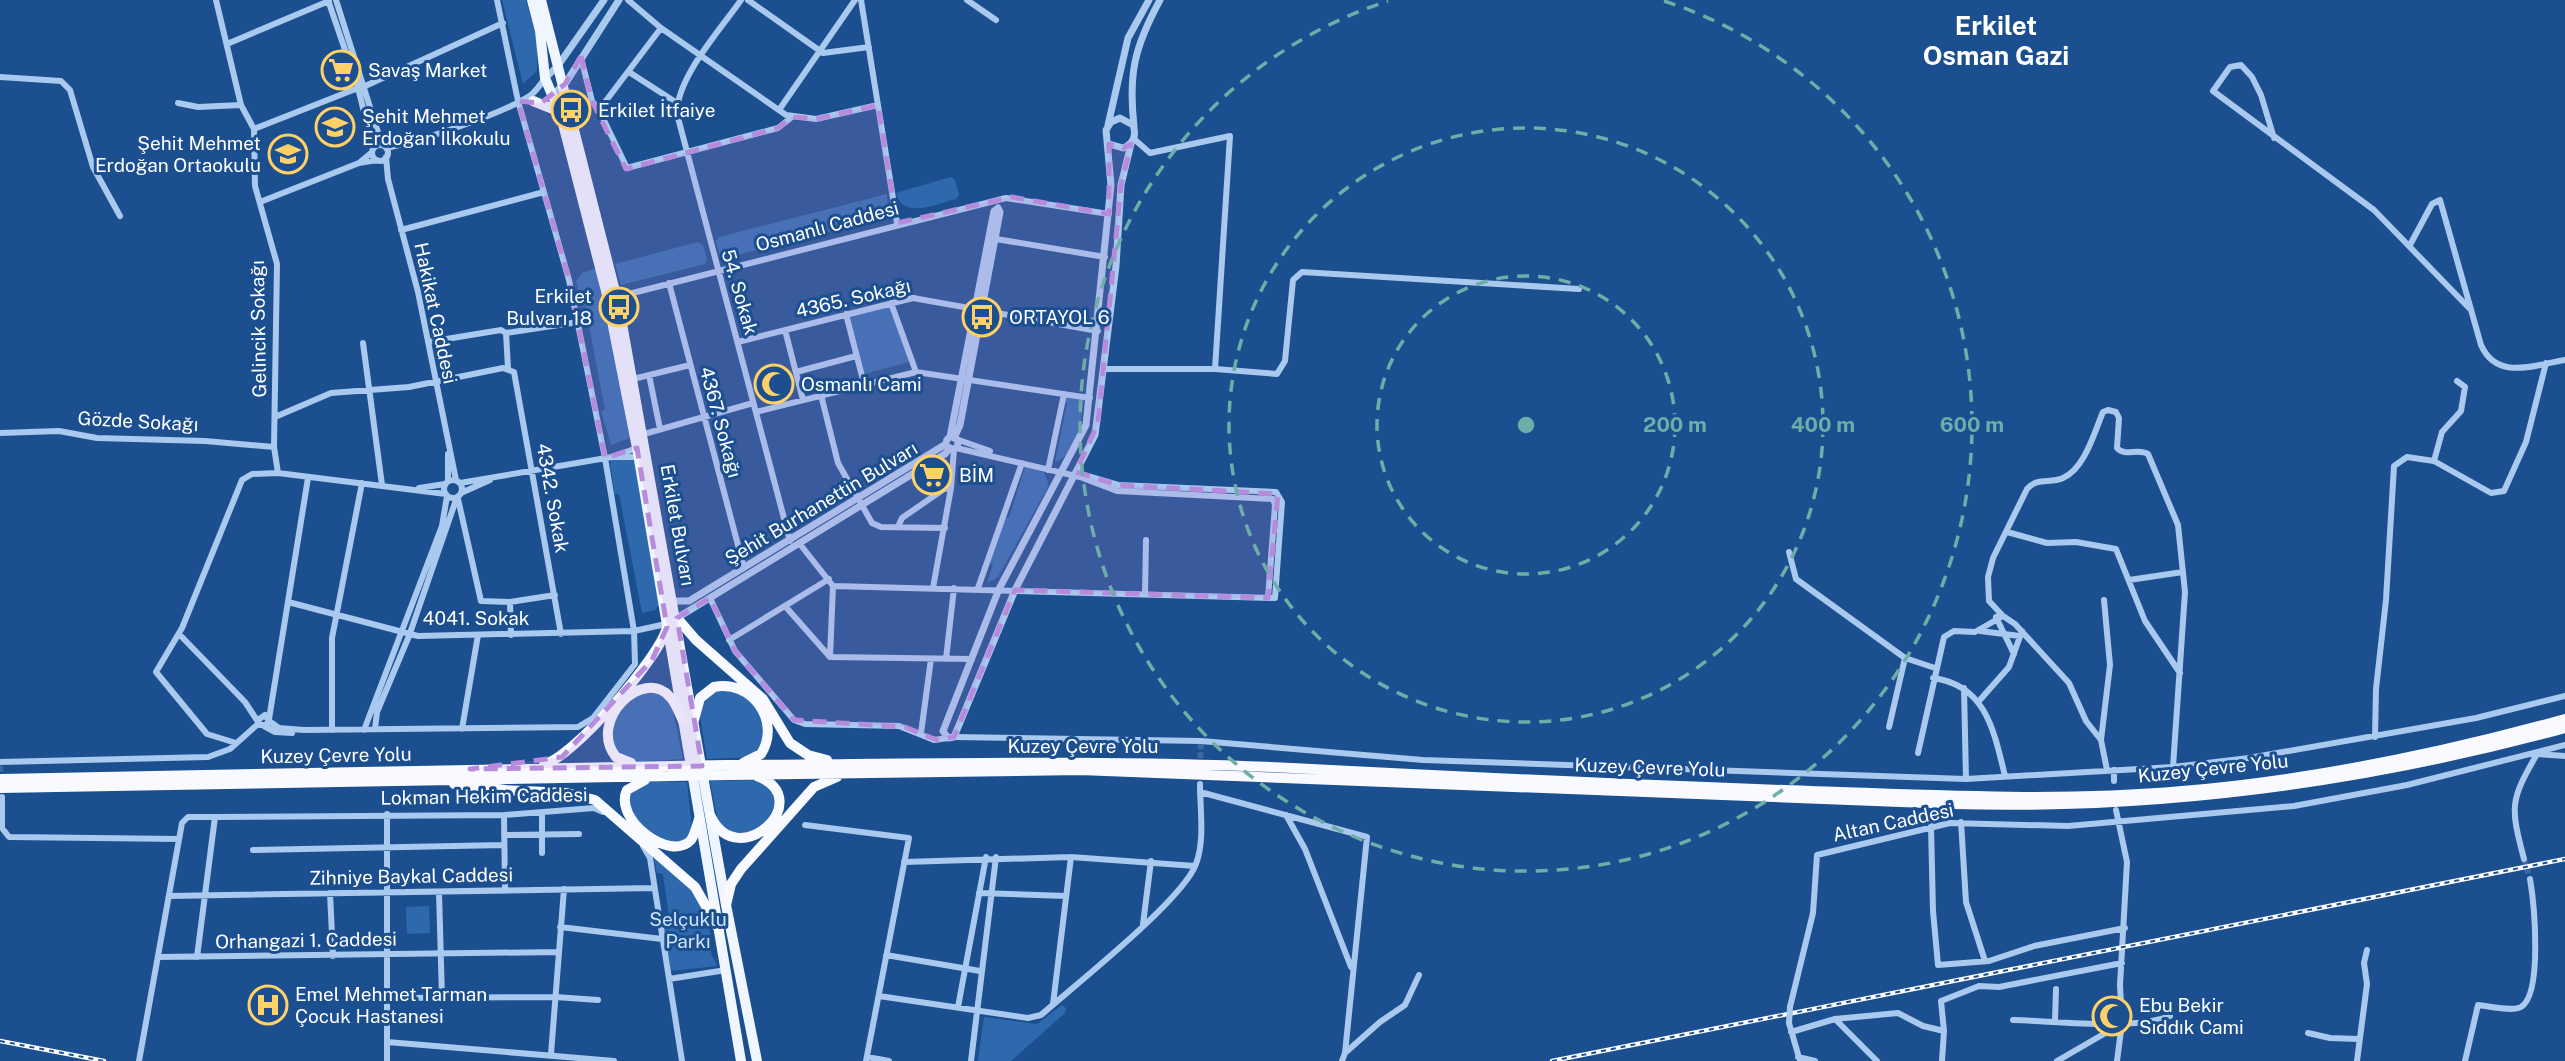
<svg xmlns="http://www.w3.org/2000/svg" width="2565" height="1061" viewBox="0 0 2565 1061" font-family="'Public Sans',sans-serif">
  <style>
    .green { fill: #2e69ad }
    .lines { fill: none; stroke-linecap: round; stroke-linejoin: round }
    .minor-tunnel { stroke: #3d69a0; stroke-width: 6; stroke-dasharray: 6 3; stroke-linecap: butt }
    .minor { stroke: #a9c9ee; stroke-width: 6 }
    .tertiary { stroke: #a9c9ee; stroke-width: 7 }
    .primary { stroke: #f0f6ff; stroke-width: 10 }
    .trunk { stroke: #f8faff; stroke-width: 10 }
    .rail-casing { stroke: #fff; stroke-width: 4.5 }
    .rail { stroke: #1b4f8f; stroke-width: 2; stroke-dasharray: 5; stroke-linecap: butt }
    .minor-bridge { stroke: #a9c9ee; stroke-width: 6 }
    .trunk-bridge { stroke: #f8faff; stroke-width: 10 }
    .marked { fill: #b68bdc; fill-opacity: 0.2; stroke: #b68bdc; stroke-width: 5; stroke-dasharray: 14 9; stroke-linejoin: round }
    .ring { fill: none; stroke: #6fada8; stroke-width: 3.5; stroke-dasharray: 12 9 }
    .labels { text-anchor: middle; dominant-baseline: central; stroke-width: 6; stroke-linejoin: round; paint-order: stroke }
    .poi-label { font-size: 19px; fill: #fff; stroke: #1b4f8f; text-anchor: start }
    .street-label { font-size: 19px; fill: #fff; stroke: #1b4f8f }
    .park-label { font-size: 19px; fill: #cfe3fa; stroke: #1b4f8f }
    .district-label { font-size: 26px; font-weight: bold; fill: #fff; stroke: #1b4f8f }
    .centre { fill: #6fada8; stroke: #1b4f8f; stroke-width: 3.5 }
    .ring-label { font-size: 21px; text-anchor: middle; font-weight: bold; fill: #6fada8; stroke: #1b4f8f; stroke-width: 6; stroke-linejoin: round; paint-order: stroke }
  </style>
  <rect width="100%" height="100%" fill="#1b4f8f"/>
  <path class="green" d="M502,0H526L537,40V71L523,84Z
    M951,177L955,180L959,195L956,199C936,204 903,220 896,193Z
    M887,194L888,210L881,219L725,258L720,256L716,241L719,237Z
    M698,242L703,245L707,259L705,264L621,285L615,264Z
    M596,268L630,438L611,445L601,411L605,410L585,305L581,308L576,281L582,273Z
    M884,303L892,311L913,361L864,374L849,312Z
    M1065,393L1084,400C1081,421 1078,454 1055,462L1067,403L1064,402Z
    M612,458L633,460L635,463L659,605L655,610L642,613L619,494H615L610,464Z
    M1025,467L1044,472L1049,485L998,577L987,583L993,564L990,563L1004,517L1009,518Z
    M718,688L745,695L764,719L762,748L751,757L707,759L699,710L703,699Z
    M653,692L667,698L672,707L683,759L635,762L618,755C603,723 619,697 653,692Z
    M755,780L768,786L776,798L772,818L753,832L734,835L718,822L710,781Z
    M653,781L687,782L692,830L682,843C651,842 640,826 626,801L637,784Z
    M653,854C694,889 711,897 711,951C711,958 716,959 717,966L671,971L662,918L669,917L663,874L657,873Z
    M429,906L430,933L407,934L406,907Z
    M1062,1005L1066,1008L1065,1013L1011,1061H978L984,1017L1037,1024Z"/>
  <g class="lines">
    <path class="minor-tunnel" d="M0,766L1,782
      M1200,767L1201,741
      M2524,859L2530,879"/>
    <path class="minor" d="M216,0L241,105
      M328,0L358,88L373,148
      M336,0L382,145
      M628,0L661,28L786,115L816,119L878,105
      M741,0C721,29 676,78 677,114L790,541
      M748,0L823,53L869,47
      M861,0L897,223
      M967,0L996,20
      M227,44L329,1
      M581,58L592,101L599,110L661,28
      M629,72L677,103
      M0,77L61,81L70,90L93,167L120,216
      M363,87L503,23
      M178,103L198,107L241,105L254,129
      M599,110L627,168L778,128L792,117
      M779,110L855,0
      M254,129L255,186L277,264L274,447L278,473
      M254,129L358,88
      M2274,138L2261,95L2252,77L2241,65L2230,67L2213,91L2374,210L2470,309
      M1134,139L1150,153L1230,136L1215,369
      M372 153a8 8 0 1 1 16 0a8 8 0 1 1-16 0Z
      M386,148C418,142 505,113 531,95C537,90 541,84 545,78
      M371,153L359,163L377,160
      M386,157L388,179L418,292L456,480
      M260,202L359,163
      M401,230L544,192
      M996,239L1105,257
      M2410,245L2432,204L2440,200L2481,345C2497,381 2534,365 2565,360
      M669,283L744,568
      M617,297L1006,198L1109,214
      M891,303L916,372
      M846,314L864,384
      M785,330L803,400
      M506,333L578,322
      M428,342L501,330L506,333L508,368
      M738,342L913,298L1098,331
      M363,343L382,485
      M1105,369H1215L1277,374L1285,361L1293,280L1302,272L1579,289
      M796,372L856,356
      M649,375L660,429
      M633,379L690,365
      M821,395L838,463L872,523L881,527L945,528
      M756,412L916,372L1090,398
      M275,417L331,393L409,387L503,368L514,372L561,634
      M0,433L59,431L97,438L205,441L274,447
      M644,434L753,403
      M956,439L990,451
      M448,454V481
      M612,457H638
      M2434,461L2442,432L2461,411L2465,387L2457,381
      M1048,470L1064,394
      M1080,477L1117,491L1273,499L1275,505L1268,598
      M444 489a9 9 0 1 1 18 0a9 9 0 1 1-18 0Z
      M460,483L612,457L637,448
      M419,488L445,484
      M461,493L490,480
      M458,499L481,601L510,602L555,595
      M898,527L902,518L944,489L951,488
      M2007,532L2047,543L2076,542L2116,549L2145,621L2180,673
      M799,543L833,586L830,657
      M1789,552L1796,579L1905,658L1889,727
      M2129,580L2183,572
      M833,586L1275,598L1282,502L1276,492L1118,485L1084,475L1080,477L956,448
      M933,588L951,488L954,449
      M978,588L1022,463
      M1145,594L1146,540
      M710,598L735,651L794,720L805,724L899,726L934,740L948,738
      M288,602L418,636L634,631L666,624
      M510,602L511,635
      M785,606L830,657L972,659
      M2003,616L1989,601L1988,577L1993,558L2027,489C2037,477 2050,484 2063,478C2085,468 2094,433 2103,412L2108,410L2116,412L2119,418L2117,448C2125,457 2138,448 2148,454L2178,525L2185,592L2173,767
      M1996,617L2014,654
      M1980,631L2020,636
      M179,634L245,702L260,725H266L269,721L265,715L258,720
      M729,640L829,579
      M1905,658L1935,668
      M946,659L954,588
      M1933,678C1986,685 1994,731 2005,776
      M1964,688L1966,779
      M1979,701L2009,667L2022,631
      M269,719L308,478
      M269,721L279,728L304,730L578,727L593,718L635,664L634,631L605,458L569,280L518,101L497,0
      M264,726L275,732L292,733
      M375,729L377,712L409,636L457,497
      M462,729L478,635
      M332,730V638L362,483
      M364,730L442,526L447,496
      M921,733L931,659
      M954,737L1201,741L1423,760L1966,779L2173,767L2249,758L2476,718L2565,696
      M2375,737L2376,689L2386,600L2394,466L2407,457L2434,461L2491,493L2504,491L2526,442L2546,363
      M2101,740L2110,665L2104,600
      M236,743L207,734L156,672L182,628L242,480L252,474L278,473L446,494
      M1918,753L1944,637L1954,631L1975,632L2003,616L2015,624L2069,683L2086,721L2101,740L2107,770
      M0,762L208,757L230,749L259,723
      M2114,770V781
      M1200,792L1367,837L1345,1053L1342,1061
      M2,797V828L9,837L179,839
      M2116,810L2127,862L2120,985L2122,1023L2117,1061
      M542,813V853
      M504,815L505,890
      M1286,815L1305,849L1351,967
      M1961,822L1966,902L1985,961
      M805,825L909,838L866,1061
      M1931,826L1933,911L1938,965L1989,961L2034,946L2125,928
      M504,835L579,834
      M643,846L650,858L682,1061
      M253,850L504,845
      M2524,859C2510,806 2510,801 2537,754L2565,756
      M904,862L1071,857L1195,866
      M439,892L442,998
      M330,893L333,956
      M979,893L1066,896
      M169,896L654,888
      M1143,924L1151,861
      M560,927L662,939
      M886,955L980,971
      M158,957L559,952
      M197,957L215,817L504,815L594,808L603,812
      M669,979L726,970
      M879,996L1028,1018L1041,1015C1075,985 1183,900 1196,864C1205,840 1200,810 1200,784
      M387,998L555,997L598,1000
      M1053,1004L1071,857
      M958,1007L986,857
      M1790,1007L1813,913L1817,855L1950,823L2068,826L2294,806L2407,785L2565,745
      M1835,1019L1877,1061
      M2013,1020C2056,1021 2132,1031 2170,1016
      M2055,1021L2056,989
      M1789,1023L1800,1061
      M1791,1032L1835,1019L1898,1013L1923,1026L1944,1031
      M2308,1033L2330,1038L2358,1039
      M387,1042L614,1061
      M1345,1053L1380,1022L1405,1005L1419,975
      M551,1054L564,889
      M867,1057L889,1061
      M1798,1057L1815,1061
      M139,1061L182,823L188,817H215
      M387,1061V814
      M971,1061L996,857
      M1942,1061L1944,1031L1941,1001L1979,986L1999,987L2122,963
      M2057,1061L2121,1024
      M2357,1061L2367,984L2364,963L2367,950
      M2465,1061L2478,1005C2489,1006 2512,1012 2521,1007C2543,994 2534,902 2530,879"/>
    <path class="tertiary" d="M545,78L557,67L604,0
      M552,95L565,84L619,0
      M1108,125L1128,38L1149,0
      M1134,126C1128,73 1135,46 1160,0
      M1109,144L1123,148C1133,144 1137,136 1133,125L1120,118L1111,122L1106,130L1111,185L1086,425L999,589L943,731L948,738L954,737L1015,590L1095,435L1116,266L1121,185L1131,144
      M950,437L994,211L998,208
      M946 443a6 6 0 1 1 12 0a6 6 0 1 1-12 0Z
      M954,438L960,425L1000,212L998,208
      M674,601H689L946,444
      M677,618L945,454L950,448"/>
    <path class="primary" d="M532,0L540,31L545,78L561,116L606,291L637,448L741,1061
      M541,0L619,307L726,905L757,1061
      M533,101L558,111"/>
    <path class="trunk" d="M677,618L696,640L763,699L790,743L808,755L827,760
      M694,720L700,698L714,687C751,679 782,721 761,754L743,763
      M631,763L616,757C587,721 643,666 670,697C676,703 679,713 683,721
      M544,764C572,759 661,656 667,627
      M726,765C915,764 1103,759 1292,768C1465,777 1638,785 1811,791C1935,795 2059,802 2182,791C2313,780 2439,754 2565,719
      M730,775L1080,770L1952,804C2161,810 2363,783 2565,728
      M0,779L672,766
      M645,780L627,790C613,819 670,863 691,840C695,834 697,825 699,819
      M454,784L505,790L567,793L595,800L695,887L719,929
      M0,788L671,776
      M711,817C739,874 818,799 757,776
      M726,905L731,884L741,869L814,787L837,777"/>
    <defs>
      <path id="rail" d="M0,1041L104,1061
        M1552,1061L2565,859"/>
    </defs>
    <use href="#rail" class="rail-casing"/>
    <use href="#rail" class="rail"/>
    <path class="minor-bridge" d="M1789,1023L1790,1007"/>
    <path class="trunk-bridge" d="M672,766L726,765
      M671,776L730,775"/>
  </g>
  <path class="marked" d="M581,56L592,101L626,169L778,128L792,117L816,119L878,105L897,223L1012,197L1109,214V144L1123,148L1131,144L1121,185L1098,423L1076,472L1118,485L1278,494L1268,598L1015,590L954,737L937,740L905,727L794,720L735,651L710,598L677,618L702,766L470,769L562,757L652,660L667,627L637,448L605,458L569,280L518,101L541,103L565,84Z"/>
  <g class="ring">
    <circle cx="1526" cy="425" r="149"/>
    <circle cx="1526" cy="425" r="297"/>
    <path d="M1664 1A446 446 0 1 1 1388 1"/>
  </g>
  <defs>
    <symbol id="supermarket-ring" viewBox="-11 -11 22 22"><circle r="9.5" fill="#1b4f8f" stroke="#ffd166" stroke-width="1.5"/><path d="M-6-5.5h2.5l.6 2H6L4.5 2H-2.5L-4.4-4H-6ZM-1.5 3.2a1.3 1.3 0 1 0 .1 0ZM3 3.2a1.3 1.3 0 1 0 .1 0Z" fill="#ffd166"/></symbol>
    <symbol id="bus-ring" viewBox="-11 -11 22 22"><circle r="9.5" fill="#1b4f8f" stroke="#ffd166" stroke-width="1.5"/><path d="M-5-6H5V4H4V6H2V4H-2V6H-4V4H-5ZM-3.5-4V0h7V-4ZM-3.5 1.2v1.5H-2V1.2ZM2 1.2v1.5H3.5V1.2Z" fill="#ffd166"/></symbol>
    <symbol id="school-ring" viewBox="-11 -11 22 22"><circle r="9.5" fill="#1b4f8f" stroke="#ffd166" stroke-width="1.5"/><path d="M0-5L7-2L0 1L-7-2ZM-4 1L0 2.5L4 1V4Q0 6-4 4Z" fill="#ffd166"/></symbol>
    <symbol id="mosque-ring" viewBox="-11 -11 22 22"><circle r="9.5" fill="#1b4f8f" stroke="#ffd166" stroke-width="1.5"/><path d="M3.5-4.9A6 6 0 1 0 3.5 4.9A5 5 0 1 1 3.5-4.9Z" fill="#ffd166"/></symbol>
    <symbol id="hospital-ring" viewBox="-11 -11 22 22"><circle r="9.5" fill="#1b4f8f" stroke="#ffd166" stroke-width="1.5"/><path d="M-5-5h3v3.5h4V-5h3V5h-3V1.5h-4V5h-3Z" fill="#ffd166"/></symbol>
  </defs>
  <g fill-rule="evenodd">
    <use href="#supermarket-ring" x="319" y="48" width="44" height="44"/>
    <use href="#bus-ring" x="549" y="88" width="44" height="44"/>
    <use href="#school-ring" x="313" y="105" width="44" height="44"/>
    <use href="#school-ring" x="266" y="132" width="44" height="44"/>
    <use href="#bus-ring" x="597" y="285" width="44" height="44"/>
    <use href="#bus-ring" x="960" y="295" width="44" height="44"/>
    <use href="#mosque-ring" x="752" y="362" width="44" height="44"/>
    <use href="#supermarket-ring" x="910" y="453" width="44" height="44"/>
    <use href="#hospital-ring" x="246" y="983" width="44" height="44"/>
    <use href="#mosque-ring" x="2090" y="994" width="44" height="44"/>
  </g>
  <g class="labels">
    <g class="poi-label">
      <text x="368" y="70">Savaş Market</text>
      <text x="598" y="110">Erkilet İtfaiye</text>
      <text x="362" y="116">Şehit Mehmet<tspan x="362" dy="22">Erdoğan İlkokulu</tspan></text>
      <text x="261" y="143" text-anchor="end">Şehit Mehmet<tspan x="261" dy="22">Erdoğan Ortaokulu</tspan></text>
      <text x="592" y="296" text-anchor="end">Erkilet<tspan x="592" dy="22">Bulvarı 18</tspan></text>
      <text x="1009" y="317">ORTAYOL 6</text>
      <text x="801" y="384">Osmanlı Cami</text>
      <text x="959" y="475">BİM</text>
      <text x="295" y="994">Emel Mehmet Tarman<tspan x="295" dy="22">Çocuk Hastanesi</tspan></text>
      <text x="2139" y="1005">Ebu Bekir<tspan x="2139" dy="22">Sıddık Cami</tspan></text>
    </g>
    <g class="street-label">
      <text transform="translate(827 226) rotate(-15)">Osmanlı Caddesi</text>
      <text transform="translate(740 292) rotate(74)">54. Sokak</text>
      <text transform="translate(853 298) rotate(-13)">4365. Sokağı</text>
      <text transform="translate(436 313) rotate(78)">Hakikat Caddesi</text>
      <text transform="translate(258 329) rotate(-91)">Gelincik Sokağı</text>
      <text transform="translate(138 421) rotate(3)">Gözde Sokağı</text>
      <text transform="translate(721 422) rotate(75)">4367. Sokağı</text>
      <text transform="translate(553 498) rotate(80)">4342. Sokak</text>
      <text transform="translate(821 503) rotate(-31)">Şehit Burhanettin Bulvarı</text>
      <text transform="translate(678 525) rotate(80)">Erkilet Bulvarı</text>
      <text x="476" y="618">4041. Sokak</text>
      <text x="1083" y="746">Kuzey Çevre Yolu</text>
      <text transform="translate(336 755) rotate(-1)">Kuzey Çevre Yolu</text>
      <text transform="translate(1650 767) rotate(2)">Kuzey Çevre Yolu</text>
      <text transform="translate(2213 768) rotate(-6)">Kuzey Çevre Yolu</text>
      <text transform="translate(484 796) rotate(-1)">Lokman Hekim Caddesi</text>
      <text transform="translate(1893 822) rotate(-12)">Altan Caddesi</text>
      <text transform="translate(411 876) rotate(-1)">Zihniye Baykal Caddesi</text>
      <text transform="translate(306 940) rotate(-1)">Orhangazi 1. Caddesi</text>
    </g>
    <g class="park-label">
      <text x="688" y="919">Selçuklu<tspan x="688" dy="22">Parkı</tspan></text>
    </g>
    <g class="district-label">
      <text x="1996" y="25">Erkilet<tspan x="1996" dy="30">Osman Gazi</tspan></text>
    </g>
  </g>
  <circle cx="1526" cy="425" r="10" class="centre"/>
  <g class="ring-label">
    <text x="1675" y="432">200 m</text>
    <text x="1823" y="432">400 m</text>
    <text x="1972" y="432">600 m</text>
  </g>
</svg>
